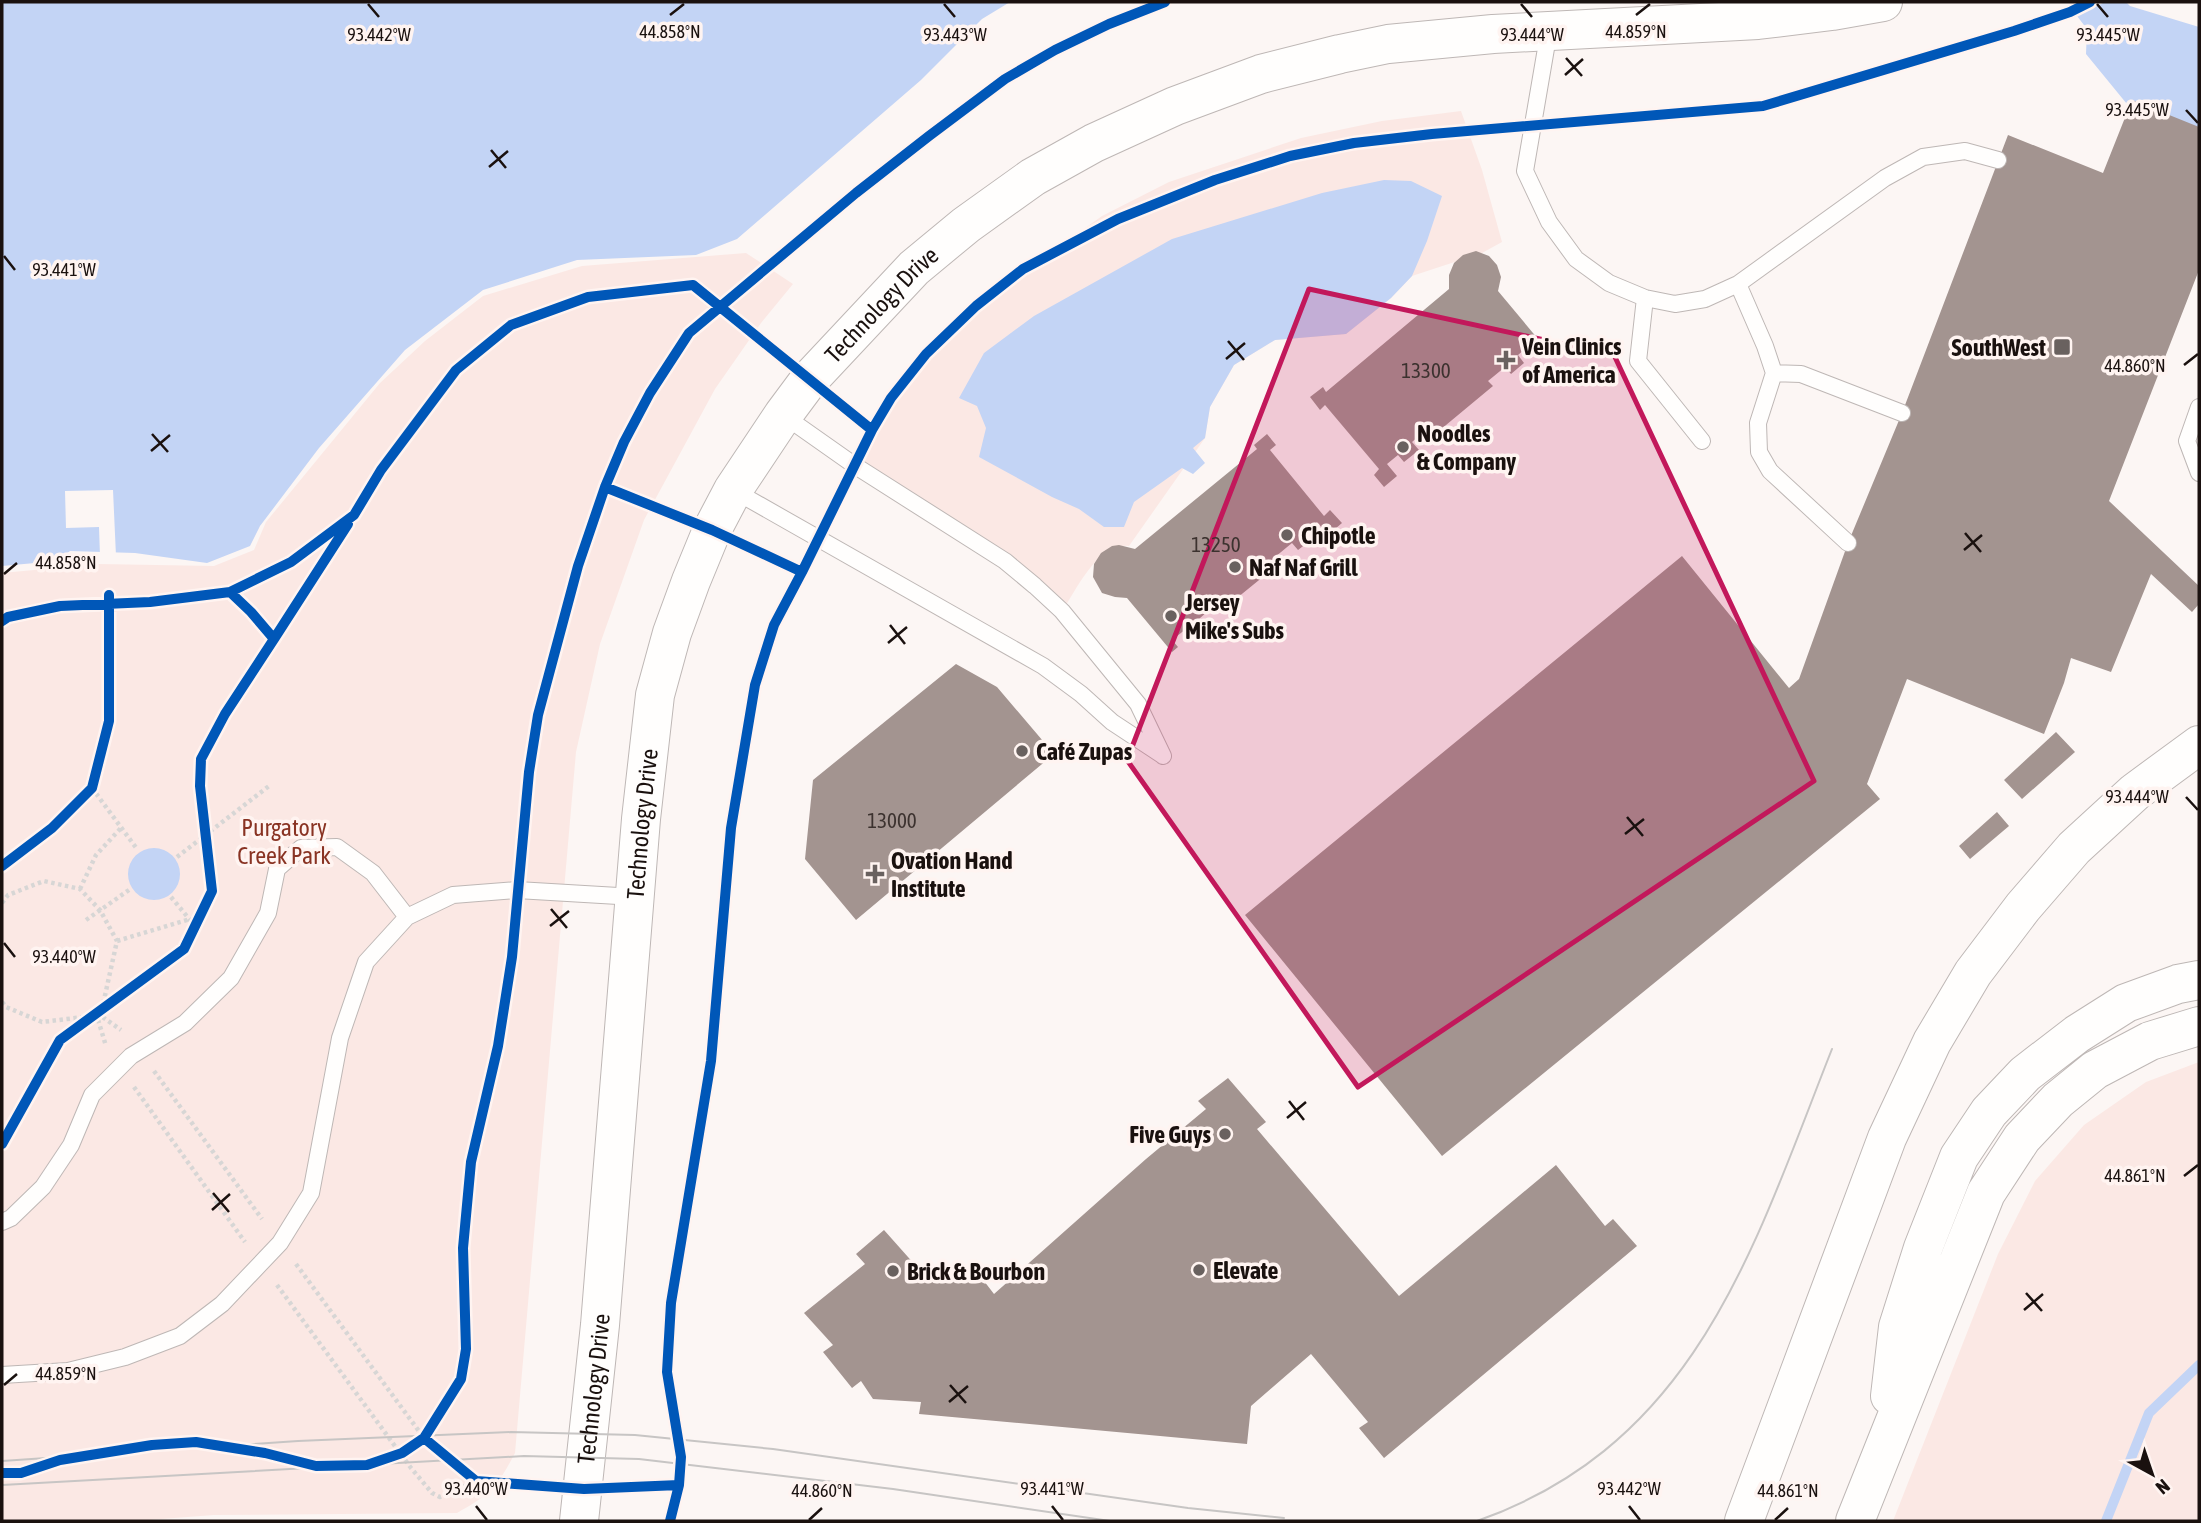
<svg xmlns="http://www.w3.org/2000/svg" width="2201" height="1523" viewBox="0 0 2201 1523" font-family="'Asap Condensed',sans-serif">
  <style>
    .green { fill: #fbe8e4 }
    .water { fill: #c3d4f5 }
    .pier { fill: #fcf6f4 }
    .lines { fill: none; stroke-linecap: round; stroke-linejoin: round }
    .stream { stroke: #c3d4f5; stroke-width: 10 }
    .building { fill: #a39490 }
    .lane-casing { stroke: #beb7b5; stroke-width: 18 }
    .secondary-casing { stroke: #beb7b5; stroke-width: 40 }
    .highway-casing { stroke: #beb7b5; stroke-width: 40 }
    .path { stroke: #d7d6d5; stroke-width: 4.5; stroke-dasharray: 3.5 3.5; stroke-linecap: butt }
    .lane { stroke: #fffefd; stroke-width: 16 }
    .secondary { stroke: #fffefd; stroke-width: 38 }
    .highway { stroke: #fffefd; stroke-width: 38 }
    .tram { stroke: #c7c5c4; stroke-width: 2 }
    .cycleway-casing { stroke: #fff4f1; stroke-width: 15 }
    .cycleway { stroke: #0057b8; stroke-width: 10 }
    .marked { fill: #c2185b; fill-opacity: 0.2; stroke: #c2185b; stroke-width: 5; stroke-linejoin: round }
    .ticks { fill: none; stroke: #1a110f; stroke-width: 2.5 }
    .poi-dot { fill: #69615f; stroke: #fff4f1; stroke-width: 2.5 }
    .labels { text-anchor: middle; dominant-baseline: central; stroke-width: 7; stroke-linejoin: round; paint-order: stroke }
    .number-label { font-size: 21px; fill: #3c322f }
    .street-label { font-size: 24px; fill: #1a110f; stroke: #fff4f1 }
    .poi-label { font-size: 24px; font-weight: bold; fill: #1a110f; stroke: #fff4f1; text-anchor: start }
    .park-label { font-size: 24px; fill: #893323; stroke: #fff4f1 }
    .ticks-label { font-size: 18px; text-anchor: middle; fill: #1a110f; stroke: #fff4f1; stroke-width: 7; stroke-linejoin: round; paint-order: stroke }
  </style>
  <rect width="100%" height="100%" fill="#fcf6f4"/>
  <path class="green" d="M1461,111L1482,170L1502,242L1482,253L1412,276L1391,298L1346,334L1275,340L1234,365L1210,407L1205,438L1129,546C1098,542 1077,589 1062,611L1035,586L854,465L891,398L976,306L1102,216L1169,182L1301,138L1382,121Z
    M746,253L793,284L761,323L715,389L644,520L600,644L576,752L515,1453C497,1487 491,1494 457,1513L214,1515L135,1521H2V573L98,564L214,566L254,550L266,522L380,383L425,341L483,296L582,266Z
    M2199,1062V1521H1893L1998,1254L2035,1181L2084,1125L2146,1082Z"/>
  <path class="water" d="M2,2H1010L982,19L921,80L737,239L696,255L577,260L483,290L405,350L319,448L260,526L250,546L207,563L135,553L70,551L57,561L2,566Z
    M2105,2H2126L2130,6L2199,27V192L2086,54L2087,29L2077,16Z
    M1384,180L1411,181L1442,196L1427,241L1412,276L1391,298L1346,334L1275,340L1234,365L1210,407L1205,438L1193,448L1205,463L1193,474L1182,468L1134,502L1124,527H1104L1079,509L1052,497L979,457L986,428L977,406L959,398L984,353L1034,316L1172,239L1322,193Z
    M128 874a26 26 0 1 1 52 0a26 26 0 1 1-52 0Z"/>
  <path class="pier" d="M113,490L116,556H100L99,527L66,528L65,491Z"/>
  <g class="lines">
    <path class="stream" d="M2106,1521L2149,1413L2199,1365"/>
  </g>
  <path class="building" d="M2132,100L2199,127V270L2109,501L2199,586V604L2192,612L2151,574L2111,672L2071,658L2064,683L2044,734L1907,679L1867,784L1880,799L1442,1156L1245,915L1682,556L1789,688L1799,679L1848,543L1902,413L2008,135L2103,173Z
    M1476,251L1489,256L1497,265L1501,277L1498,291L1543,345L1537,351L1531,344L1518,355L1524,363L1511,374L1505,367L1488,381L1493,386L1434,435L1428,428L1412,442L1419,450L1404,462L1398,455L1387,464L1397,476L1384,487L1374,475L1379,469L1325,405L1320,410L1310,397L1323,387L1326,392L1449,289V275L1454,263L1463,255Z
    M1267,434L1276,445L1270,450L1324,516L1330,510L1342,523L1328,535L1317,522L1305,533L1311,540L1298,550L1292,543L1275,557L1280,563L1221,611L1216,604L1199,619L1205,627L1193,637L1186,629L1172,640L1178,647L1172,652L1127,598L1115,597L1102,593L1093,577L1094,564L1101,553L1112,546L1119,545L1135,549L1257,449L1254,445Z
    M956,664L997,687L1054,754L856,920L805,859L813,780Z
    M2056,732L2075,752L2022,799L2004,780Z
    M1997,812L2009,826L1970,859L1959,846Z
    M1228,1078L1266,1122L1257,1129L1399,1296L1556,1165L1605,1226L1613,1219L1637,1246L1384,1458L1359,1428L1368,1422L1311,1354L1251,1406L1247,1444L919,1414L921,1402L873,1399L861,1381L852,1388L823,1352L833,1345L804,1313L865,1264L856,1254L884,1230L924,1275L984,1281L994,1294L1146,1159L1206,1109L1198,1101Z"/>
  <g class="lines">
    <defs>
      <path id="lane" d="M1549,31L1525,171L1549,222L1576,259L1609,283L1645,298L1675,304L1705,299L1738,284L1885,178L1923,157L1965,151L1998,160
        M1738,284L1765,346L1774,373L1758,423L1759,452L1770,471L1848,543
        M1645,298L1638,361L1702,441
        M1774,373L1801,374L1902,413
        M2199,407L2187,441L2199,473
        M783,415L854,465L1005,561L1035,586L1062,611L1138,704L1163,756
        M733,490L1043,666L1081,694L1112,722L1162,755
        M2,1222L11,1218L43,1187L71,1145L92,1095L131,1056L185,1023L231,978L268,913L277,869L301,848L337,847L373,873L407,917
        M2,1375L68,1371L125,1357L180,1336L222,1304L280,1243L311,1193L340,1038L366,962L407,917L453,895L517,890L635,897"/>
      <g id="secondary">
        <path id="s1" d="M579,1521L600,1325L641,819L655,695L672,633L691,581L712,530L733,490L783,415L809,380L914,268L966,225L1033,177L1094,143L1175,106L1261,74L1340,54L1388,44L1493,34L1758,20L1832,11L1883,2"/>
      </g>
      <path id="highway" d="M1890,1396L1898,1327L1923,1248L1959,1157L1989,1112L2025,1074L2077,1034L2126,1003L2178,984L2199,980
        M1744,1521L1887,1138L1932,1042L1973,973L2023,907L2074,848L2135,792L2199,745
        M1855,1521L1986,1193L2022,1138L2058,1100L2095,1070L2150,1041L2199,1026"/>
    </defs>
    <use href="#lane" class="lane-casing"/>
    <use href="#secondary" class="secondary-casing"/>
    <use href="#highway" class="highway-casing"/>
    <path class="path" d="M92,788L137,849
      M177,857L269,786
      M80,889L96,855L121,828
      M171,897L195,926
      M2,903L8,895L44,881L80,889L100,910L117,941L102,1009
      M86,920L129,890
      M117,941L190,919
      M2,1002L6,1007L42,1022L92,1016
      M96,1013L106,1046
      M97,1013L121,1030
      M154,1071L262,1219
      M134,1087L245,1242
      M296,1264L424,1438
      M277,1285L411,1468L432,1493L440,1497L476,1481"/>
    <use href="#lane" class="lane"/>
    <use href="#secondary" class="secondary"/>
    <use href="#highway" class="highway"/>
    <path class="tram" d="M2,1461L298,1441L511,1432L635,1435L773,1449L1188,1508L1284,1518
      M2,1485L524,1456L639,1459L893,1489L1110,1521
      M1477,1521C1698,1443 1754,1246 1832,1049"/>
    <defs>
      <path id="cycleway" d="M605,487L712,530L802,572
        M2,621L8,617L60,606L150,602L230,592L291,562L354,515L381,470L456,370L511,325L588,297L693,285L872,430
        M274,639L348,524
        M2,866L52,828L92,788L109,721V595
        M2,1144L60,1040L184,949L212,891L200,786L201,759L225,714L274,639L251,612L230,592
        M424,1438L476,1481L584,1489L679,1485
        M2,1473H21L60,1460L152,1445L196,1442L265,1453L316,1466L367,1465L402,1453L424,1438L461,1379L466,1349L463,1248L471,1162L498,1046L512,957L529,772L538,715L578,566L605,487L624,442L650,393L689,333L856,193L929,136L1005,79L1055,50L1109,24L1165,2
        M670,1521L679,1485L681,1457L667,1372L671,1303L711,1061L731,828L755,685L774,625L802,572L872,430L891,398L926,354L976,306L1023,269L1118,219L1215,180L1290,156L1354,143L1432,134L1763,106L2014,31L2070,12L2090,2"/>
    </defs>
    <use href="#cycleway" class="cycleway-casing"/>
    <use href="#cycleway" class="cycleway"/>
  </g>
  <path class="marked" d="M1309,289L1614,355L1814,781L1358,1087L1127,760Z"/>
  <path class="ticks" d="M368,4L379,17M944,4L955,17M1521,4L1532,17M2097,4L2108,17M670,15L684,4M1636,15L1650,4M1566,58L1582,76M1565,75L1583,59M2186,110L2198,123M491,150L506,168M489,167L508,151M4,256L15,270M1228,341L1244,360M1226,359L1245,343M2184,365L2198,354M152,434L168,452M151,451L170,435M1965,533L1981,552M1964,550L1982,535M4,574L17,563M890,625L905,644M888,643L907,627M2186,797L2198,810M1627,817L1643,836M1625,834L1644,819M551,909L567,928M550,926L569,911M4,943L15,957M1289,1101L1304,1120M1287,1118L1306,1102M2184,1176L2198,1165M213,1193L229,1212M212,1210L230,1194M2026,1293L2042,1311M2024,1310L2043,1294M4,1385L17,1374M950,1385L966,1403M949,1402L968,1386M476,1506L487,1520M1052,1506L1063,1520M1629,1506L1640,1520M809,1520L822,1508M1775,1520L1788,1508"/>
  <g class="poi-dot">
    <rect x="2053" y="338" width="18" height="18" rx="3.5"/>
    <path d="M1502.5 349.5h7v7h7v7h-7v7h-7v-7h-7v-7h7z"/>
    <circle cx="1403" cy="447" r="7"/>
    <circle cx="1287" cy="535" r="7"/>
    <circle cx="1235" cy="567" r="7"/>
    <circle cx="1171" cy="616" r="7"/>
    <circle cx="1022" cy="751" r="7"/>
    <path d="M871.5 863.5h7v7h7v7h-7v7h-7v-7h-7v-7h7z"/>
    <circle cx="1225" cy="1134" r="7"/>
    <circle cx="1199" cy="1270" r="7"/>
    <circle cx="893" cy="1271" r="7"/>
  </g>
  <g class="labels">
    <g class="number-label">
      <text x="1426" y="370">13300</text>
      <text x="1216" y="544">13250</text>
      <text x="892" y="820">13000</text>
    </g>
    <g class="street-label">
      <text stroke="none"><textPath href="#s1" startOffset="1288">Technology Drive</textPath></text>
      <text stroke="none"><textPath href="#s1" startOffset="700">Technology Drive</textPath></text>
      <text stroke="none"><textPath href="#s1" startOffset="133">Technology Drive</textPath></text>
    </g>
    <g class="poi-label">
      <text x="1522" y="346">Vein Clinics<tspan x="1522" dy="28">of America</tspan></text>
      <text x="2046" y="347" text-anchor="end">SouthWest</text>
      <text x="1417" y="433">Noodles<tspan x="1417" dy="28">&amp; Company</tspan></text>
      <text x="1301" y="535">Chipotle</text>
      <text x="1249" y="567">Naf Naf Grill</text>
      <text x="1185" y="602">Jersey<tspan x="1185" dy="28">Mike's Subs</tspan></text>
      <text x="1036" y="751">Café Zupas</text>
      <text x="891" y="860">Ovation Hand<tspan x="891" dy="28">Institute</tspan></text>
      <text x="1211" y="1134" text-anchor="end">Five Guys</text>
      <text x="1213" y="1270">Elevate</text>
      <text x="907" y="1271">Brick &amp; Bourbon</text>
    </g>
    <g class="park-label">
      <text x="284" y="827">Purgatory<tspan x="284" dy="28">Creek Park</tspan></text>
    </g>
  </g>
  <g class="ticks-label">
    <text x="670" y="38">44.858°N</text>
    <text x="1636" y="38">44.859°N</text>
    <text x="1532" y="41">93.444°W</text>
    <text x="379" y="41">93.442°W</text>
    <text x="955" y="41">93.443°W</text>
    <text x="2108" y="41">93.445°W</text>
    <text x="2137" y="116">93.445°W</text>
    <text x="64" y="276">93.441°W</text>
    <text x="2135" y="372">44.860°N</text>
    <text x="66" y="569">44.858°N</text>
    <text x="2137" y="803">93.444°W</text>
    <text x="64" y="963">93.440°W</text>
    <text x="2135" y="1182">44.861°N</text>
    <text x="66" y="1380">44.859°N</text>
    <text x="476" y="1495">93.440°W</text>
    <text x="1052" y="1495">93.441°W</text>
    <text x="1629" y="1495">93.442°W</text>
    <text x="822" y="1497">44.860°N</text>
    <text x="1788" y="1497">44.861°N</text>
  </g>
  <rect width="2201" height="1523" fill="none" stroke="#1a110f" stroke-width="7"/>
  <g transform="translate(2152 1474) rotate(140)" stroke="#fff4f1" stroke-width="5" paint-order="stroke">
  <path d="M0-5L12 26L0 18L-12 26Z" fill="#1a110f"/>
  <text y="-10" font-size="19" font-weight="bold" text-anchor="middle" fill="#1a110f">N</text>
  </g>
</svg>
